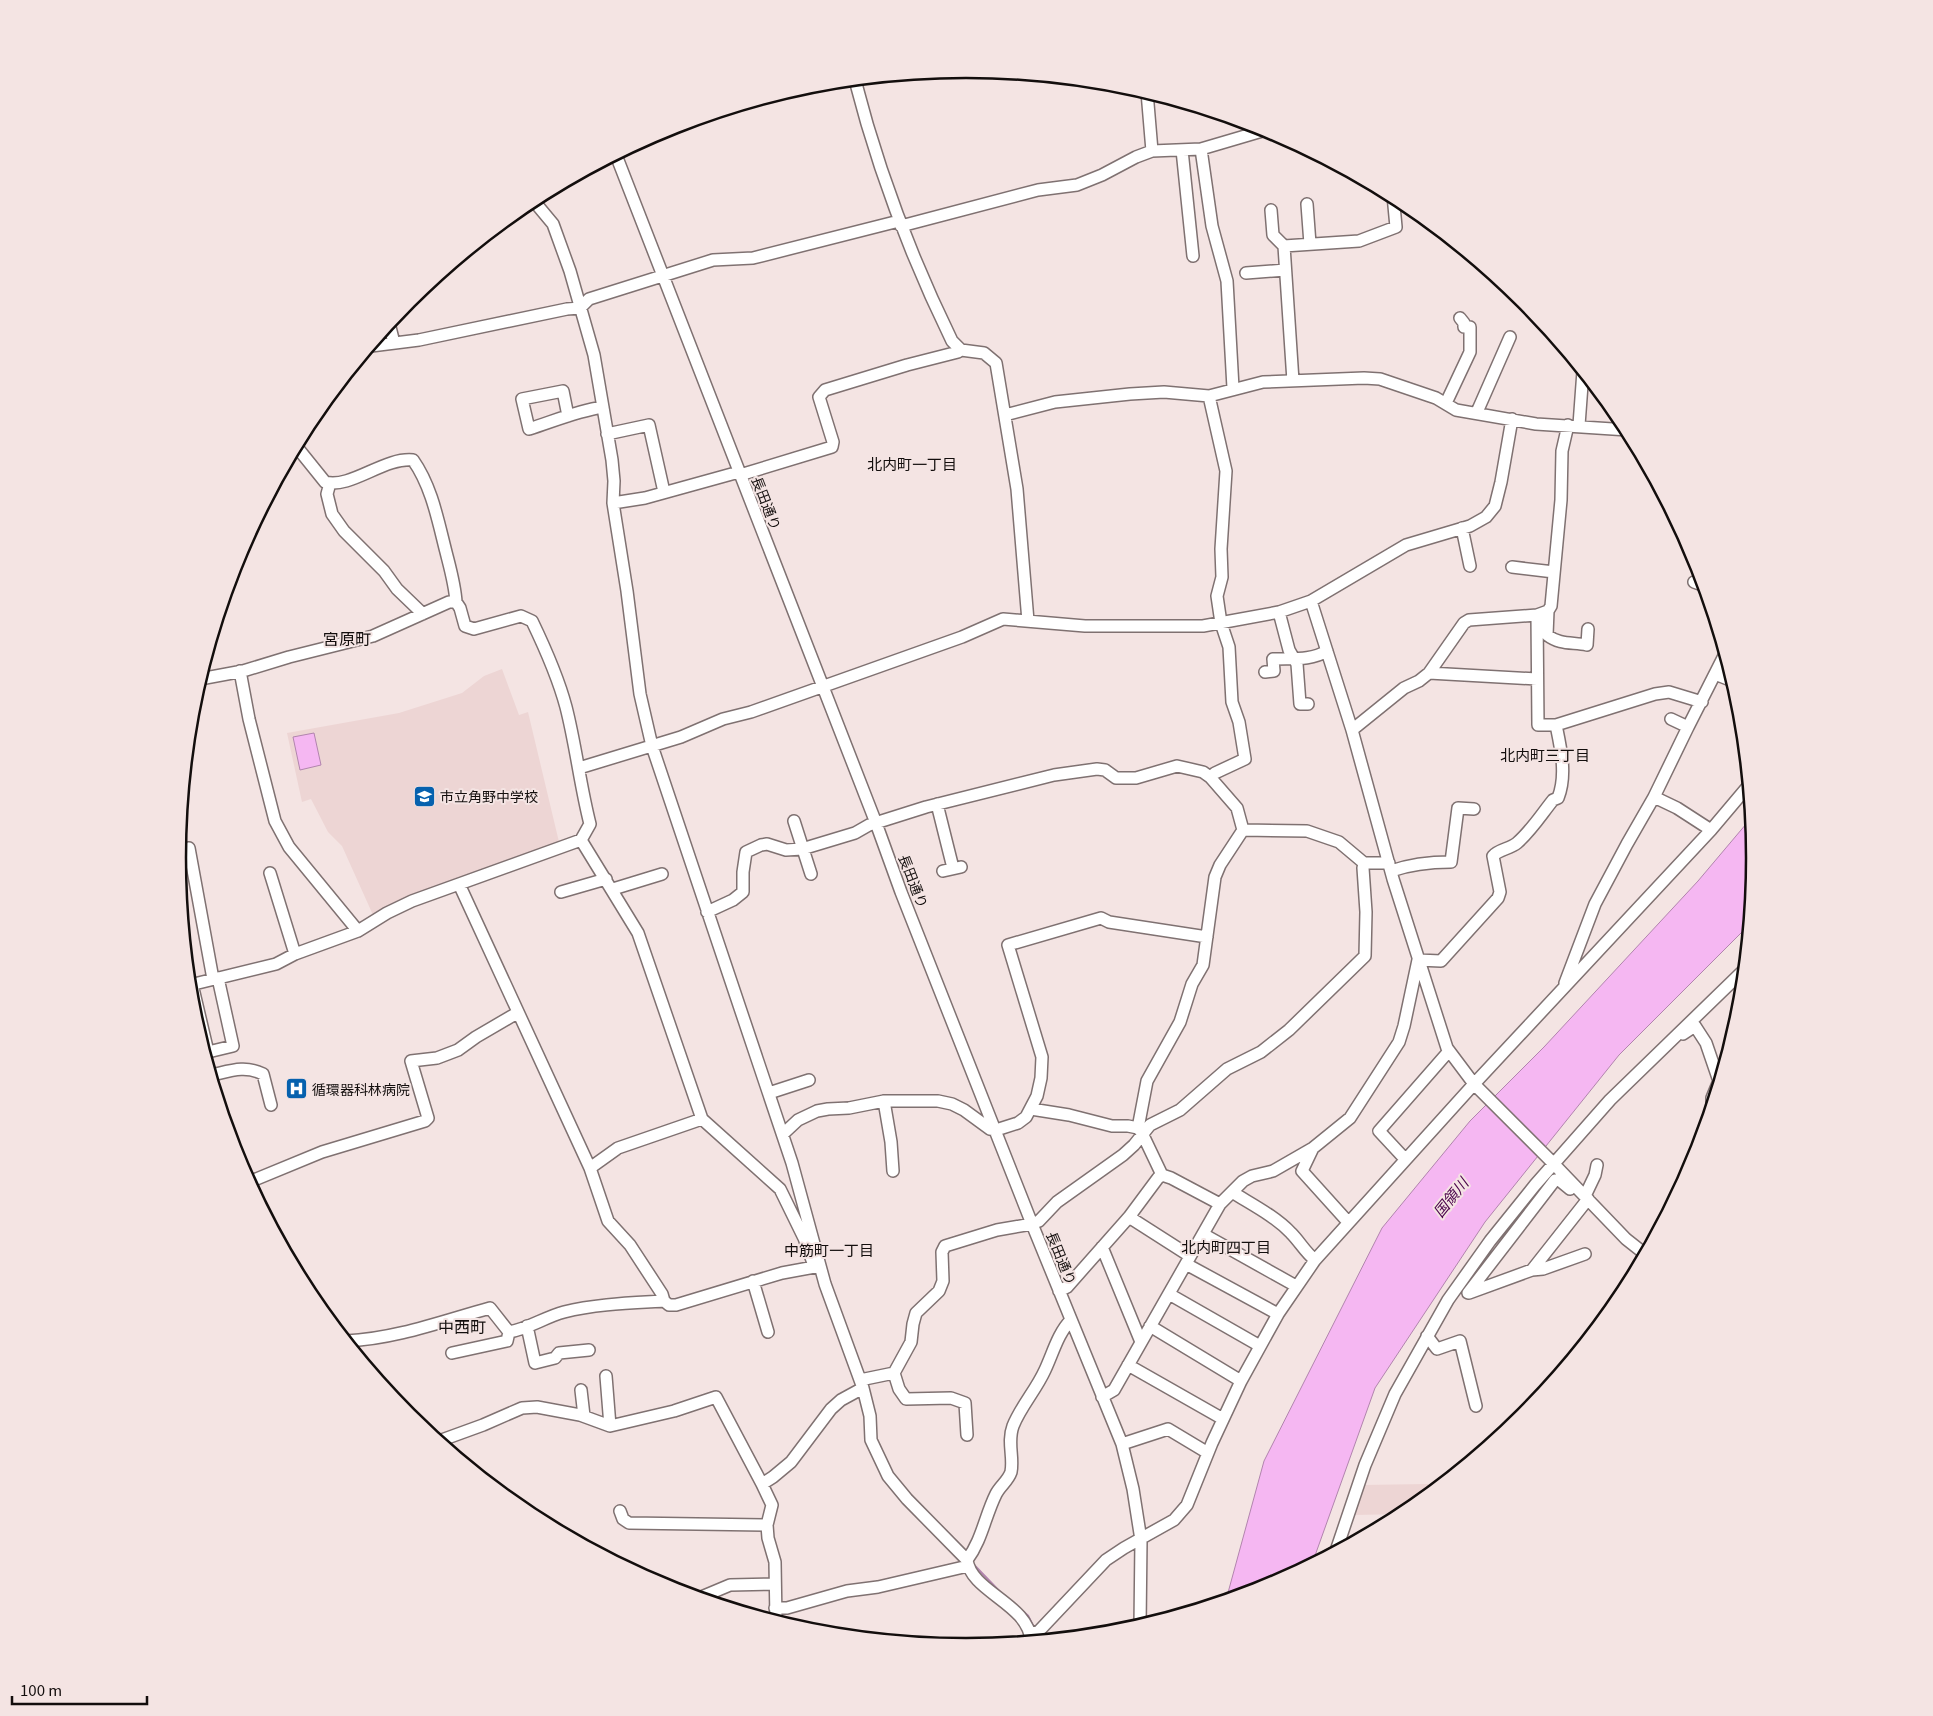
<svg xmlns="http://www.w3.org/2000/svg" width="1933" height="1716" viewBox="0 0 1933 1716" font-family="Georgia,'Noto Sans JP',serif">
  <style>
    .built { fill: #edd5d4 }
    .water { fill: #f5b7f2; stroke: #b184ad }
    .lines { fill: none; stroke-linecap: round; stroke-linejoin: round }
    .stream { stroke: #b184ad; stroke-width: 2.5 }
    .minor-casing { stroke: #7f7171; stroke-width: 14 }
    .minor { stroke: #fff; stroke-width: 11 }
    .labels { text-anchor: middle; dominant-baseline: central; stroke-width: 4; stroke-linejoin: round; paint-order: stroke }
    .street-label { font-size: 14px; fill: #130e0d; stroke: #f4e4e3 }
    .poi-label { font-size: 14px; fill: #130e0d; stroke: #f4e4e3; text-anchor: start }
    .neighbourhood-label { font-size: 15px; fill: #130e0d; stroke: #f4e4e3 }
    .water-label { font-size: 15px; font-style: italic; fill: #49004a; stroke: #f4e4e3 }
    .quarter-label { font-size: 16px; fill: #130e0d; stroke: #f4e4e3 }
    .rim { fill: none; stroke: #130e0d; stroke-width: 2.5 }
  </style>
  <rect width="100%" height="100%" fill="#f4e4e3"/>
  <path class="built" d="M502,669L519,715L528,712L559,842L373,915L342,846L328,832L311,799L302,802L287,733L399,713L462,693L484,676Z
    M1428,1484L1429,1495L1405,1514L1353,1515L1362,1485Z"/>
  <path class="water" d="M314,733L321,765L300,770L293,737Z
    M1752,817L1756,858L1749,925L1619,1055L1485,1222L1375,1388L1312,1564L1268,1587L1226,1600L1264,1461L1382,1228L1470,1121L1544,1047L1698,881Z"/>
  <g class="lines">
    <path class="stream" d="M974,1565L1001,1593
      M1021,1610L1028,1616L1033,1626"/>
    <defs>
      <path id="minor" d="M855,80C878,170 911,257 952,341L961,350L984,353L996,363L1017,489L1028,621
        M1147,92L1152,151
        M783,93L827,82
        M1201,149L1212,226L1227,281L1233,388
        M1182,150L1193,256
        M616,155L876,823L901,892L1032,1224L1122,1444L1133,1489L1141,1540L1140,1626
        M534,199L538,206L553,224L570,271L594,355L612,460L614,481L613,503L627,591L640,694L652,746L792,1163L825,1284L863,1388L870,1416L871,1440L888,1476L907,1499L967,1560C971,1592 1029,1604 1031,1641
        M1307,204L1310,244
        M1271,210L1273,235L1284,246
        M901,226L1038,190L1077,185L1102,175L1136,157L1152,151L1201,149L1269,129
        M1246,273L1285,270
        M389,323L394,343
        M371,346L419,340L567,309L580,308L589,299L713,260L753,258L899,221
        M1293,381L1284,246L1359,241L1396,227L1393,195
        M1209,396L1226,471L1221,549L1222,577L1217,596L1221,623L1229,647L1232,702L1239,722L1245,759L1215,773L1210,777
        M1446,403L1470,352V327H1464V323L1460,318
        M1477,412L1510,337
        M1005,415L1055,402L1130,394L1164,392L1209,396L1263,382L1364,378L1380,379L1436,398L1456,410L1536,424L1628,430
        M568,416L563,391L522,399L529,429C554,421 577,411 603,407
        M1579,425L1583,371
        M1618,429L1619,415
        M607,434L649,425L664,492
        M296,446L325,482C351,489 384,457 413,460C432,487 438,521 446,552C450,568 455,585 456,602
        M740,475L832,447L833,442L819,397L825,390L907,365L958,352L961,350
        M330,483L327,494L332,514L344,531L384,571L397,589L423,614
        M613,503L645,498L739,472
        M1462,528L1470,566
        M1512,567L1554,572
        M1694,582L1705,586
        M1311,601L1352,730L1393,879L1447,1048L1474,1084L1549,1159L1626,1239L1645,1254
        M1548,611L1547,635C1560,645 1572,642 1587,645L1588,629
        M1279,612L1289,650L1297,664L1300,704H1308
        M1537,615L1548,611L1551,606L1561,500L1562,451L1568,425
        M240,671L249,719L275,821L289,847L358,931
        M1265,672L1274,671L1273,659C1292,658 1310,661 1327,651
        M1429,673L1464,623L1469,620L1537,615L1538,725H1556L1655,694L1669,692L1702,702
        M1715,674L1733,681
        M200,679L243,671L289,657L373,636L449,602H456L460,608L465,626L474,629L521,616L532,621C545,648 558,677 566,707C576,746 580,785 590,824L581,840L638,933L702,1119L780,1189L804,1238L813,1263
        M1671,719L1688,727L1725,654
        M1688,727L1654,797L1677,808L1711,830
        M1352,730L1404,688L1419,681L1429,673L1537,679
        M579,768L681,737L723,719L751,712L962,637L1003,619L1085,626H1203L1279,612L1311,601L1406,545L1470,526L1486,517L1495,506L1501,482L1512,419
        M937,804L953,868
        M794,821L811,874
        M189,848L213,979
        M943,871L961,867
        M1391,871C1411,864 1430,862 1451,862L1458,808L1474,809
        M270,873L295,954
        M459,884L590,1168L608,1221L630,1245L662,1294L664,1301
        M613,889L662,874
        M561,892L606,879
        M707,912L733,900L743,892V872L746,852L761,845L767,844L786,850L802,849L855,833L869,825L926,807L1054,775L1097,769L1105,770L1116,778H1136L1177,766L1203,772L1210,777L1237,808L1243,830L1307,831L1339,842L1364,863H1389
        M1565,983L1595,904L1627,844L1654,797
        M192,984L208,1052L233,1046L218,978
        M190,985L276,964L295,954L358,931L387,913L412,901L581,840
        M1683,1034L1695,1026L1706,1043L1719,1081L1712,1098V1106
        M212,1075C230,1071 245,1065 263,1074L271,1105
        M769,1093L809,1080
        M884,1101L891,1142L893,1171
        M1031,1109L1069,1115L1112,1126H1128L1138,1128L1142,1133L1162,1175
        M1138,1128L1147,1081L1180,1022L1192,984L1203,965L1215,877L1220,865L1243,830
        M783,1134L798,1120L817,1111L828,1109L849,1108L884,1101H938L952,1104L964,1110L990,1129L996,1130L1018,1123L1026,1117L1037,1096L1041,1078L1042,1057L1008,945L1101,918L1109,922L1207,937
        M1313,1148L1302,1171L1348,1222
        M1405,1159L1379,1131L1449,1051
        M590,1168L618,1148L702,1119
        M249,1182L322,1152L425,1121L428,1118L411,1061L437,1058L458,1050L476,1037L517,1013
        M1232,1192C1251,1204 1275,1216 1291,1233C1300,1242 1305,1252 1315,1260
        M1585,1196L1595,1175L1597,1165
        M1129,1217L1190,1256
        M1203,1234L1296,1286
        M1102,1247L1141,1342
        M1186,1264L1278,1314
        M1532,1270L1543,1269L1585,1254
        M753,1281L768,1332
        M1059,1291L1067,1287L1129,1217L1158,1178L1162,1175L1171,1178L1220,1204
        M1468,1293L1555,1180H1559L1570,1189
        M1469,1293L1532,1270L1588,1199
        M1169,1294L1260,1346
        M527,1326L535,1363L555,1358L559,1353L589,1350
        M1150,1326L1241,1381
        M1427,1336L1437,1349L1460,1341L1476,1406
        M346,1341C395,1339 443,1321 490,1308L509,1332C528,1329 545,1317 564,1312C596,1304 631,1303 664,1301L669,1305H676L782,1273L820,1266
        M452,1353L507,1341L509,1332
        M1128,1365L1223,1419
        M894,1373L899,1389L906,1399L951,1398L965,1403L967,1435
        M606,1376L610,1426
        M860,1380L894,1373L911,1342L913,1324L916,1313L939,1291L943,1281L942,1252L945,1246L997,1230L1032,1224L1039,1221L1057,1202L1123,1155L1134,1145L1150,1125L1180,1110L1227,1069L1261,1052L1289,1030L1365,956L1366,912L1363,868L1364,863
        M581,1390L584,1416
        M1102,1397L1114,1390L1220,1204L1243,1181L1252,1176L1273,1171L1313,1148L1350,1118L1399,1042L1404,1026L1418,960L1441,961L1498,898L1500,892L1493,856C1499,849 1510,849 1517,843C1531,831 1541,815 1553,800L1558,798C1567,775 1561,749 1556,725
        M439,1441L483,1425L522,1408L537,1407L580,1415L610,1426L674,1411L716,1397L762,1484L772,1505L767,1525L768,1538L775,1562L776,1621
        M1122,1444L1168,1429L1208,1453
        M762,1484L773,1477L791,1462L831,1409L841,1400L863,1388
        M620,1511L623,1519L629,1523L767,1525
        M1336,1551L1365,1465L1395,1394L1448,1300L1490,1241L1535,1185L1610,1100L1745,969
        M967,1560C982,1540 985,1516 996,1494C1000,1486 1008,1481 1011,1472C1014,1457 1007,1442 1013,1426C1021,1406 1036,1390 1045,1370C1053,1353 1058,1333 1071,1320
        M699,1598L730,1585L775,1584
        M775,1608H787L847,1591L878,1587L968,1566
        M1030,1633L1039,1631L1106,1560L1124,1548L1174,1520L1187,1505L1212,1443L1241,1381L1278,1314L1315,1260L1474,1084L1711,830L1749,785"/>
    </defs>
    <use href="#minor" class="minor-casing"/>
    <use href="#minor" class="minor"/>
  </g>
  <defs>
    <symbol id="school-square" viewBox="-11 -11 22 22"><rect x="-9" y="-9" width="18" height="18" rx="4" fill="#0661ae" stroke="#f4e4e3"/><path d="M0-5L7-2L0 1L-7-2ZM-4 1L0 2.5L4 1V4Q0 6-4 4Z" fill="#fff"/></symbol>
    <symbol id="hospital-square" viewBox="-11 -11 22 22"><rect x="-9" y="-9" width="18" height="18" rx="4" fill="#0661ae" stroke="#f4e4e3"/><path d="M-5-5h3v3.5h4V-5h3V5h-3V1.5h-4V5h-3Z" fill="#fff"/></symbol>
  </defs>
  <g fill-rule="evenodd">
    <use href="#school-square" x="412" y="784" width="25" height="25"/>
    <use href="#hospital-square" x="284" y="1076" width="25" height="25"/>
  </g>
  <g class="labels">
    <g class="street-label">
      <text transform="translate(767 503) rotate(69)">長田通り</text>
      <text transform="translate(914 881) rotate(69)">長田通り</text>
      <text transform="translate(1062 1258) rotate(68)">長田通り</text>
    </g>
    <g class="poi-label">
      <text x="440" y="796">市立角野中学校</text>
      <text x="312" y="1089">循環器科林病院</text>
    </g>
    <g class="neighbourhood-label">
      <text x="912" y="463">北内町一丁目</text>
      <text x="1545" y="754">北内町三丁目</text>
      <text x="1226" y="1246">北内町四丁目</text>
      <text x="829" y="1249">中筋町一丁目</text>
    </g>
    <g class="water-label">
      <text transform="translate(1450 1197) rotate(-51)">国領川</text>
    </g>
    <g class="quarter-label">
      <text x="347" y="638">宮原町</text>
      <text x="462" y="1326">中西町</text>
    </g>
  </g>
  <path d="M0 0H1933V1716H0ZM186 858a780 780 0 1 1 1560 0a780 780 0 1 1-1560 0Z" fill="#f4e4e3" fill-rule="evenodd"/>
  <path class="rim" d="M186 858a780 780 0 1 1 1560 0a780 780 0 1 1-1560 0Z"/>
  <path d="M12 1696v8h135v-8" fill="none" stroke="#130e0d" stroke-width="2.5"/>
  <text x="20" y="1696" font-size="15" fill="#130e0d" stroke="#f4e4e3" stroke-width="4" paint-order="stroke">100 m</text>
</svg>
